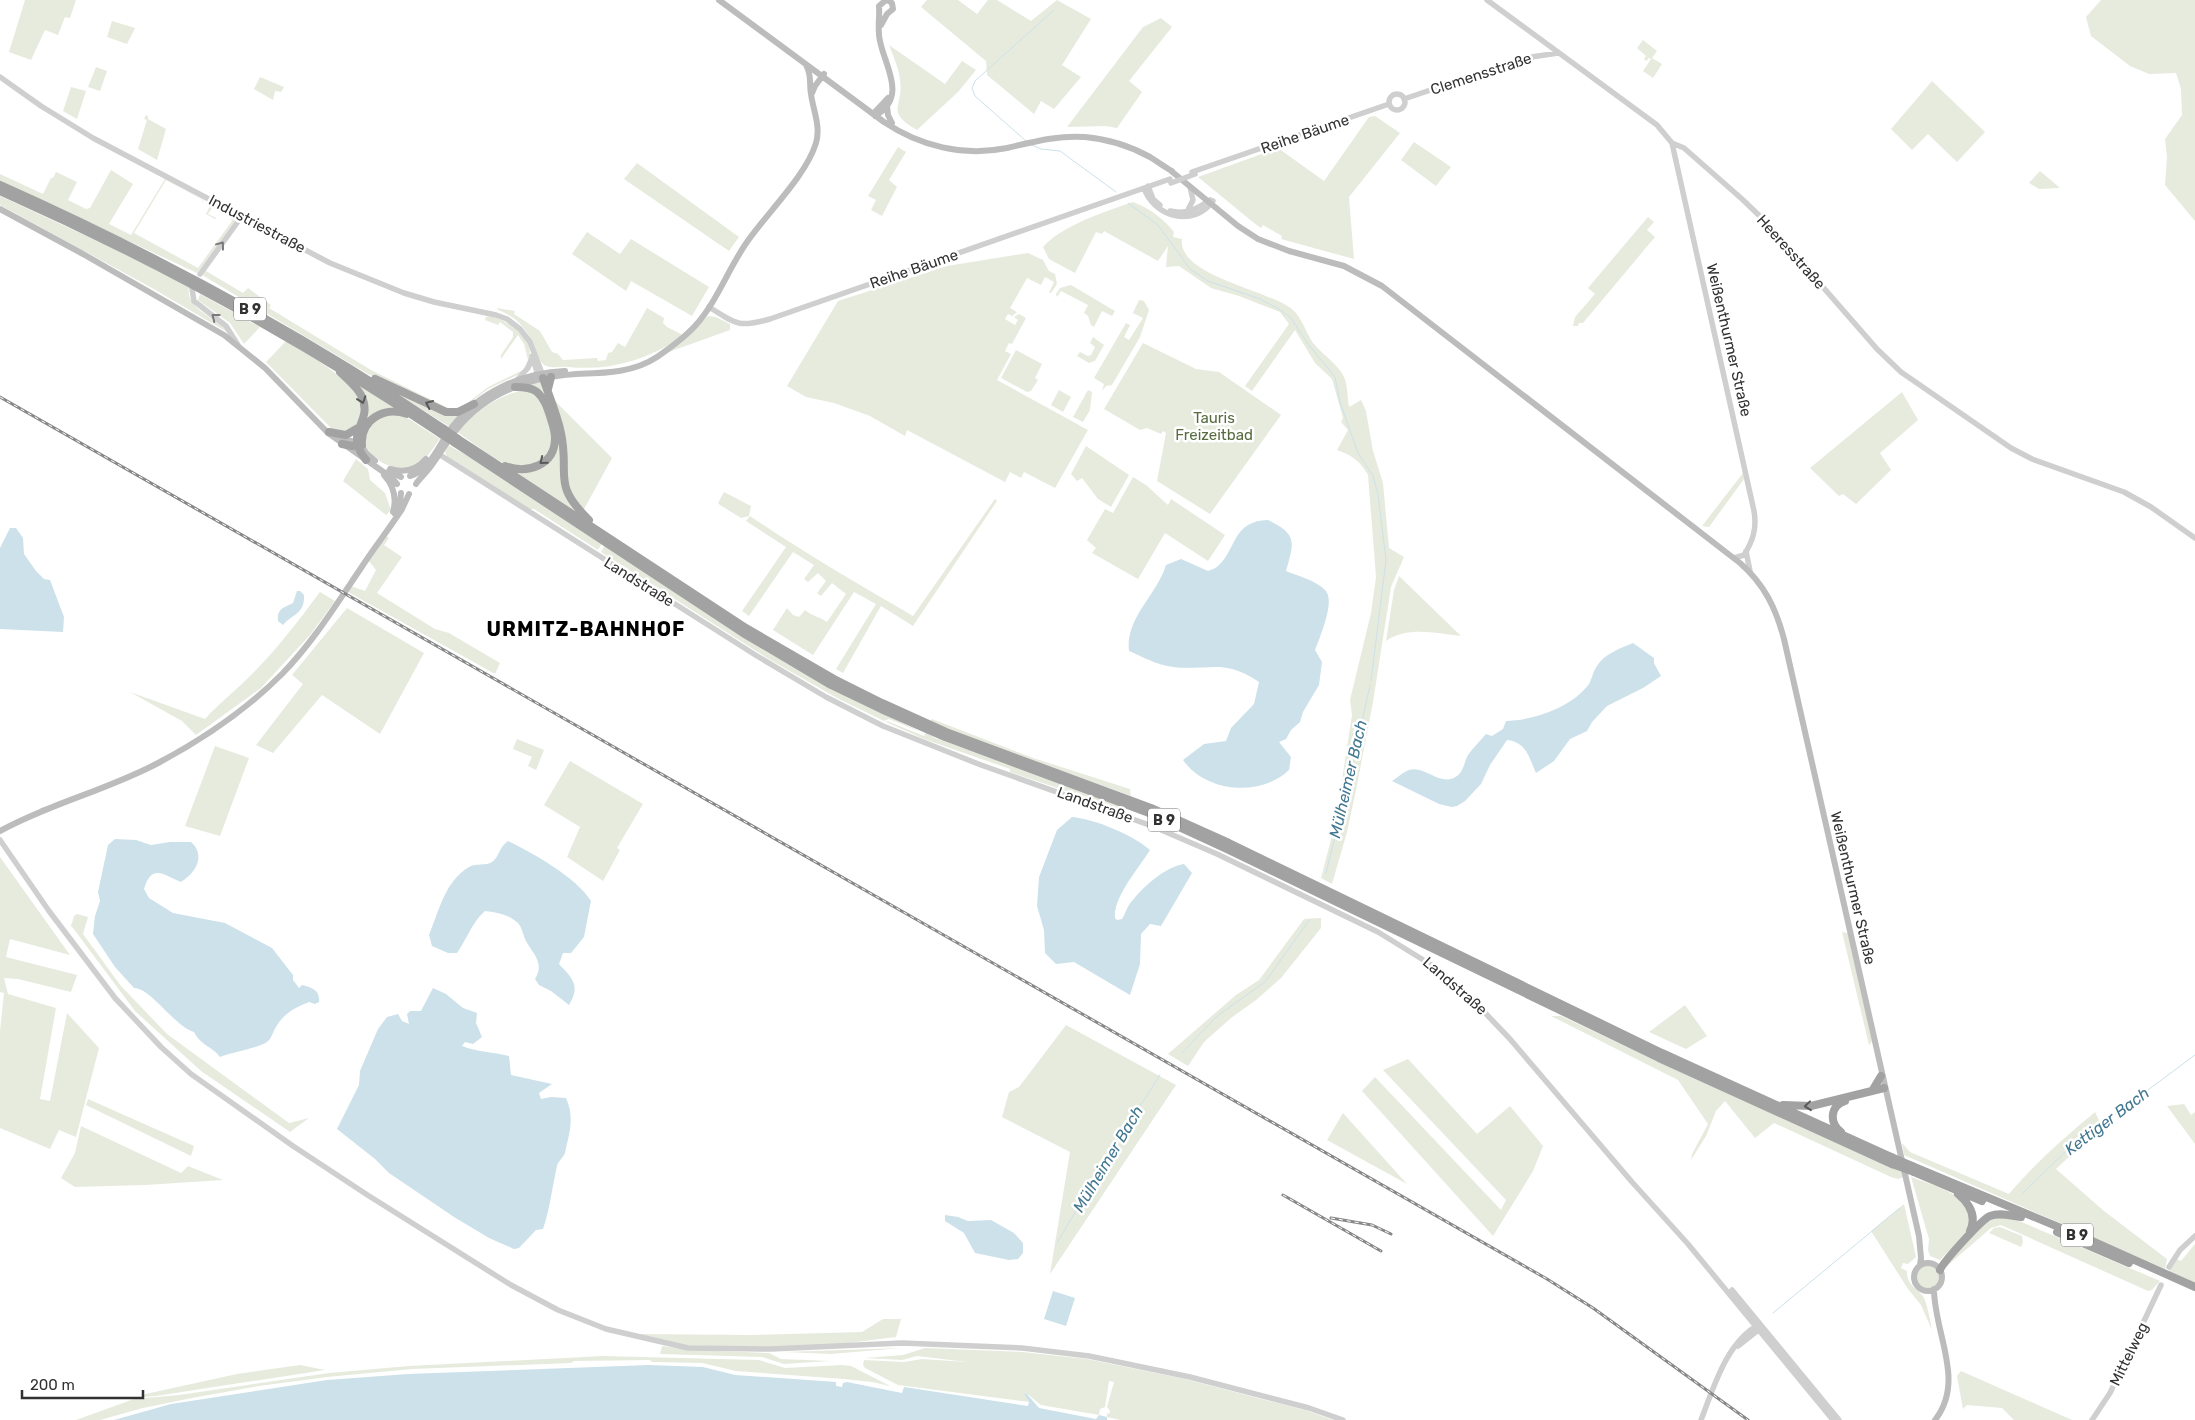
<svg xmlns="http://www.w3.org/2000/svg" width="2195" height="1420" viewBox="0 0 2195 1420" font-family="Rubik,sans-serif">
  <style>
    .green { fill: #e6ebde }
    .water { fill: #cce1ea }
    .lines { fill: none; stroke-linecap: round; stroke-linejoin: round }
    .stream { stroke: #cce1ea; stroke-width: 1 }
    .tertiary { stroke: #cfcfcf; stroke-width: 5.5 }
    .secondary { stroke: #bcbcbc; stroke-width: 6 }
    .trunk { stroke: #a2a2a2; stroke-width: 8 }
    .rail-casing { stroke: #878787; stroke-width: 3 }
    .rail { stroke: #fff; stroke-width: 1; stroke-dasharray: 4; stroke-linecap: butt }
    .tertiary-bridge { stroke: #cfcfcf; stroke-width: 5.5 }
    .trunk-bridge { stroke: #a2a2a2; stroke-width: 8 }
    .oneway { stroke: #797979 }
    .oneway2 { stroke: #595959 }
    .labels { text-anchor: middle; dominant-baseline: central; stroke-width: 5; stroke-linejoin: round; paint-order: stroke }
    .shield { fill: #fff; stroke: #707070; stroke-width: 1 }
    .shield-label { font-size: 14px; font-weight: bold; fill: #323232 }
    .street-label { font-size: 15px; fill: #323232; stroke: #fff }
    .park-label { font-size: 15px; fill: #586c40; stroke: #fff }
    .water-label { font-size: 16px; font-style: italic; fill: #427891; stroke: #fff }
    .district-label { font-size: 20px; font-weight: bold; letter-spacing: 1px; fill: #000; stroke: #fff }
  </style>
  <rect width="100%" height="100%" fill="#fff"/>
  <path class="green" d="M25,0H76L70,18L65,17L58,35L45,30L31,60L9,52Z
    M927,0H958L977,14L988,0H997L1031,21L1057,0L1091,19L1062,65L1081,77L1054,109L1041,101L1034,114L987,75L986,61L921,7Z
    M2101,0H2195V221L2165,185L2167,157L2165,139L2182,115L2181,89L2176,73L2149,74L2130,66L2091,36L2086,17Z
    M1161,18L1172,27L1129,81L1142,92L1117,128L1106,126L1067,127L1143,27Z
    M112,21L135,28L127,44L107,37Z
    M1643,40L1657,51L1652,58L1662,64L1653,78L1643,71L1651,59L1649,58L1646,61L1644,59L1646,56L1637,48Z
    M889,45L945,84L962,61L976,70L958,92L917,130C884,111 904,107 900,80C899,68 893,56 889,45Z
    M96,67L107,71L100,91L88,87Z
    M260,77L284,87L281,92L275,91L273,100L254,89Z
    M1932,81L1985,132L1957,162L1928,134L1912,150L1891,129Z
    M71,87L86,91L77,119L63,111Z
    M146,115L148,116V119L166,129L157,160L138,149L147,120L144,119Z
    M1375,116L1400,133L1349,197L1354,259L1281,239L1282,236L1263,225L1261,228L1254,223L1198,177L1278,148L1324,181L1369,117Z
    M1414,142L1451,167L1436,186L1401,160Z
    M898,147L906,152L889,180L897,187L882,216L871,210L876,200L868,196Z
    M637,163L739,237L729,251L624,179Z
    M111,170L133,184L109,224L131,235L165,179L204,200L202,203L203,200L166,180L134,233L198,268L232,221L229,215L213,206L208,214L216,218L215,219L206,214L210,206L213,205L233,216L235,221L197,273L0,181V174L43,194L51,178H53L56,172L77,182L68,200L86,209L90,208Z
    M2040,171L2060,188L2039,189L2029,183Z
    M0,196L138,260L189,287C185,310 216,316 227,332L152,288L0,205Z
    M1133,202C1149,208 1163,218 1174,232L1173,237L1182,239C1177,276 1270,290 1293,310C1302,318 1306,333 1313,343C1322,354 1338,364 1344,377C1348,386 1347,397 1349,407L1361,400L1366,411L1373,451L1383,483L1389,548L1404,557L1391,587L1373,702L1356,790L1347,832L1332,884L1321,878L1344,789L1341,787L1352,715L1350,700L1371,613L1376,577L1368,475C1360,461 1352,455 1337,450L1348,430L1341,422L1343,418L1332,379L1315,363L1295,330L1252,391L1245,386L1289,324L1280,312L1239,296L1211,288L1179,266L1166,267L1168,246L1158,261L1104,231L1102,234L1096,232L1075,273L1049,259L1043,247C1061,226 1106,211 1133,202Z
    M1648,217L1654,222L1647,230L1655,237L1583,323H1579L1578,326H1573L1575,317L1595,294L1588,288Z
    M239,224L206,271L243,293L248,288L271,305L269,308L371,370L448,408H457L466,404L488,387L523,370L528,360L524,344L518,335L501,359V355L513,337V332L500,322L498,325L485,320L486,317L490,316C506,320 532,335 530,356C529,361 526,367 524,372L488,389L463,408L447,410L368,374L202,275Z
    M587,232L620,254L631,239L709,287L692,316L631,281L626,291L572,254Z
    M1028,253L1043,260L1049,271L1055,274L1057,284L1051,293H1049L1054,282L1045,277L1041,285L1027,278L1010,308L1017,312L1012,316L1008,314L1005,319L1015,325L1018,320L1014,317L1019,314L1026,318L1012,344L1009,343L1005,351L1011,354L997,380L1088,430L1055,488L1024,472L1021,478L1010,472L1005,482L907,430L905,436L870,416L834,403L806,397L787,386L838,301L947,266Z
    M1071,285L1115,311L1112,316L1102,311L1094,327L1091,325L1088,316L1084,313L1088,305L1061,291L1057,297L1056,294L1060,288Z
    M200,294L260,327L244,344L230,323L198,300Z
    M1139,300L1144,301L1149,310L1140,337L1112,385L1106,386L1102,391L1104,384L1094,378L1126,323L1130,325L1124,337L1129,340L1143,318L1133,313Z
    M497,308L515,311L514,314L540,331L552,352L558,354L563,360L597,358L598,361L606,360L608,353L612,352L618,343L625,347L647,308L664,318L663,323L667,327L681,334L680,338C645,361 609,371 568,367C559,366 549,370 542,363C538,359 536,352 534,346C526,328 517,317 498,310Z
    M708,316L716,317L730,324V330L666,353Z
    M1093,337L1104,345L1095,361L1089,363L1077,356L1080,352L1088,356L1091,355L1095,347L1090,343Z
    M286,341C306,354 364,384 362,411C361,419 356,425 351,431L333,430L266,362Z
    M1143,343L1196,369L1219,372L1281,415L1210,514L1157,481L1166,433L1163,431L1161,434L1147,428L1140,430L1104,409Z
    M1016,350L1042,364L1035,378L1038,380L1031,391L1027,392L1001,378Z
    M541,381L560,433L561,473L578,514L515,472H522L555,452L548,403L526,385Z
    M356,383L395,408L365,424L366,417Z
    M389,389L438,410L461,412L450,427Z
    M530,390C560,412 563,476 512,466C498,463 469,440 456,431C476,412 502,391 530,390Z
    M1059,390L1071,397L1063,412L1051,405Z
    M1088,390L1092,392L1090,410L1083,422L1073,417Z
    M1902,392L1918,420L1880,453L1891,470L1856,504L1843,494L1839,496L1810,468Z
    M555,401L612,458L583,511L570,493Z
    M395,414L409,419L440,439C434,446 429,456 422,461C403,475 379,466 366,448C362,426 375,417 395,414Z
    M448,445L475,460L602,543L598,550L534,509H528L447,457L445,452Z
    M1086,446L1129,475L1111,507L1098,499L1082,478L1077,481L1071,474Z
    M356,459L368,469L370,480L385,493L391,510L386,515L343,481Z
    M1743,473L1744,479L1709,527L1702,526Z
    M1133,477L1146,485L1168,505L1171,499L1225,535L1208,561L1165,533L1138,579L1092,553L1096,548L1087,540L1105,509L1113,513Z
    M724,492L751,506L749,516L741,518L720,505L718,503Z
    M995,499L997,501L913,626L881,606L843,673L836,669L876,604L854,592L813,655L773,630L787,608L793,615L799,617L805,610C812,616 820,617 827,622L846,594L832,583L821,596L817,593L826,581L818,573L808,582L804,579L814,565L793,552L749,616L742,611L786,547L746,521L750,516C803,552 858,584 913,616Z
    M386,536L389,538L384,545L402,557L377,593L435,629L449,633L500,663L495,674L348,592L351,586L365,591L376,570L369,561Z
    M605,545L769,653L843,694L923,733L889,719L884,721L837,698L767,658L601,552Z
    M1399,576L1461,636C1436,633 1407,626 1386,641L1394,590Z
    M320,592L335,601L310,635L261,688L196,735L182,721L130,692L205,719C220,702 238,689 253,673C278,648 299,620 320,592Z
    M347,608L424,653L380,734L322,695L273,753L256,745L303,684L292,675Z
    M932,719L1033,758L1130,789L1131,796L930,722Z
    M887,721L924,736L926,732L935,738L1125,806L1121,809L1117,808L1010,772V769L924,739L886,722Z
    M517,739L544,750L536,770L528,766L532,757L513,749Z
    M215,746L249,758L220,836L185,826Z
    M570,761L643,804L617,848L620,850L603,881L567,857L580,827L544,805Z
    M0,857L70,955L10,939L6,957L77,975L71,992L18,979L4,978L8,994L56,1008L40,1099L50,1101L67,1013L99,1048L76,1137L59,1130L50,1149L0,1128V1031L4,993L0,992Z
    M77,914L88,917L83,934L121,986L167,1034L289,1123L309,1118L290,1132L201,1071L135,1011L73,928L71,926L74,916Z
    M1321,918V928L1281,978L1256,1000L1231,1018L1204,1042L1188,1066L1168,1054L1236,995L1259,980L1304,919Z
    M1842,932L1848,933L1872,1041L1869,1045Z
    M1685,1005L1707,1036L1686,1049L1649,1032Z
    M1551,1016H1561L1693,1078L1876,1160L1903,1173V1177L1898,1179L1891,1177L1774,1123L1755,1138L1725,1101L1716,1111L1706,1136L1691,1160L1692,1154L1708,1124L1678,1080Z
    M1066,1025L1176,1085L1050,1274L1070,1152L1002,1117L1009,1092L1019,1087Z
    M1408,1059L1477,1134L1510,1106L1543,1146L1533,1171L1493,1236L1362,1091L1375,1077L1501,1210L1506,1200L1383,1070Z
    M88,1099L194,1146L191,1156L86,1105Z
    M2184,1104L2191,1115L2195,1112V1144L2167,1106Z
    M2095,1112L2102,1126L2056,1169L2104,1211L2167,1259L2165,1269L1904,1155L1902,1143L1910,1152L2009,1194C2034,1164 2064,1138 2095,1112Z
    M1343,1113L1407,1184L1327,1140Z
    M81,1126L181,1173L188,1166L223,1180L145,1185L75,1187L61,1178L75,1153Z
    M1911,1177C1931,1185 1986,1198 1967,1232C1961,1242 1948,1251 1940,1260L1930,1256L1928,1250L1929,1239Z
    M1904,1204L1916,1257L1908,1264L1903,1263L1901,1268L1907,1271C1907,1288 1918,1287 1924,1298C1928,1307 1930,1320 1932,1330L1921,1305L1908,1289L1871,1231Z
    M1996,1217L2012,1218L2160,1281L2152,1290L2148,1291L2001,1225L1991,1228L1947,1266V1263L1983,1224Z
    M2000,1227L2022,1236L2023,1242L2021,1247L1989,1233L1994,1228Z
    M2195,1244V1284L2169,1271L2176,1259L2181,1261Z
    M1916 1277a12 12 0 1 1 24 0a12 12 0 1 1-24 0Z
    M883,1319H901L896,1337L840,1344L771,1347L688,1346L635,1334L750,1335L862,1332Z
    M662,1346L688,1350L769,1353L781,1359L830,1361L784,1364L762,1357L660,1354Z
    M901,1348L831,1354L784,1352Z
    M925,1348L1022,1352L1087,1359L1185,1379L1308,1411L1333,1420H1120L1107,1417V1413L1109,1414L1110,1411L1107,1407L1114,1382L1109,1381L1105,1407L1100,1409L1099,1415L1041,1405L1026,1393L1024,1394L1029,1402L898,1385L865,1368L863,1365L864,1360L904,1362L922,1359L967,1362L917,1356L902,1360L865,1358L903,1355Z
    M603,1356L759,1360L785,1368L842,1365L851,1366L890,1386L872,1382L844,1379L736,1371L702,1363L652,1362L650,1360L574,1361L571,1363L412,1369L327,1377L259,1386L192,1398L143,1408L100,1420H76L134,1399L179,1395L329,1373L409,1366Z
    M300,1365L325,1370L156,1396L144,1397L141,1395L237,1374Z
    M1961,1371L2072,1420H2014L2002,1408L1967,1405L1963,1409L1957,1376Z"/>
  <path class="water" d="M1268,520C1298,534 1294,543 1286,571C1298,576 1317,581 1325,590C1336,600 1320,637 1315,650L1322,662L1319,685L1303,712L1300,722L1291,730L1286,739L1279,742L1291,757L1289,770C1261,797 1206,793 1183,760L1204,744L1226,741L1231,728L1254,704L1259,682C1224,658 1209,671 1173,667C1157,665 1143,657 1129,651C1125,618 1157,595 1166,565L1181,559L1208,571C1211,570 1216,568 1218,566C1237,549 1232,521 1268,520Z
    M10,528H16L23,538L24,554L36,571L44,579L50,580L64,617L63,632L0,629V548Z
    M297,591H300L304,595C305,614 293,613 283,625L278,621C277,608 284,608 293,603Z
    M1633,643L1654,658V663L1661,676L1643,688L1607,706L1592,722L1587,731L1570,739L1554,761L1536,773C1529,757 1526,742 1507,740L1490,765L1481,784L1465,801L1457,806L1452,807L1439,804L1392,781C1397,778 1403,772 1409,770C1425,765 1441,788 1457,776C1464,771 1464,762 1468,755C1473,748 1480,741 1486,734L1492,736L1503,729L1506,721C1534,720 1571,708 1589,684C1592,679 1593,671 1597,666C1604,654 1621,648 1633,643Z
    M1072,817C1095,819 1133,835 1150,850C1139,868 1113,897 1115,918L1117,920L1122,919C1126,913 1127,906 1132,901C1144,886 1165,867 1184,864L1192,873L1161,926L1150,924L1141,934L1140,964L1130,995L1074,962L1056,964L1045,953L1044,930L1037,906L1039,877L1057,830Z
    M115,839L136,840L151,845L170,842H191C206,855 196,873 181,882C163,875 152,863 144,889L149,898L173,913L225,923L272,948L293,975V980L299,988L302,985C313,988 320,990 319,1002L315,1004L309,1002C296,1007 283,1014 276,1027C273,1031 272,1038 268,1041C263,1047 232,1052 220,1057C213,1047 200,1045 194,1032C174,1026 151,988 134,988L115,967L93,934L95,916L100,901L98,892L108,845Z
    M508,841C534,854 576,877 591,901L584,937L571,953H563L559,964C572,978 581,985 569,1005L551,991L539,985L535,979C545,963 533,954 526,941C523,935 522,927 518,923C510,915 496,912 485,911C472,922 467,939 457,953H448L432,946L429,935C439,911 445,881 469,867C476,863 486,866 492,862C500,856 498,848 508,841Z
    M433,988L446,994L463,1008L477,1013L476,1023L482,1037L473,1044L465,1042L462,1046C477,1052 493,1052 509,1056L511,1075L552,1084L539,1093L541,1099L551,1097L566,1098C575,1118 569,1134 565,1153C563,1158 558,1161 557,1166C552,1188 550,1208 543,1229L536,1230L519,1248L514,1249L489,1238L454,1217L389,1173L375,1159L337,1129L359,1085L360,1071L378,1029L387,1017L398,1014L402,1021L409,1024L407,1014L410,1011H421Z
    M945,1215L958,1217L968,1221L991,1220L1014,1233L1023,1243V1253L1018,1259L1009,1260L975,1253L964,1233L945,1221Z
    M1053,1291L1075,1298L1066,1326L1044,1319Z
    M649,1365L703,1367L735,1375L836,1382V1386L842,1387L843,1383L847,1382L902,1393L904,1387L1028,1406L1029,1402L1024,1394L1026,1393L1039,1408L1096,1419L1099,1415L1107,1417V1420H114L171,1404L327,1380L408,1374Z"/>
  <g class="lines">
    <path class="stream" d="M1026,141L975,96L972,88L975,81L1053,11
      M1032,145L1041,149L1060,151L1116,192
      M1128,203L1158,225L1190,269L1208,281L1260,299L1279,309L1291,318L1308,344L1335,377L1340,402L1358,453L1373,476L1378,494L1386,560L1371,681
      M1326,873L1348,785L1370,685
      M1182,1053L1217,1016L1265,982L1310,919
      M2023,1193L2066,1151L2195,1055
      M1057,1243L1104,1163L1160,1075
      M1773,1313L1900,1208"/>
    <path class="tertiary" d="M1487,0L1657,125L1672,143L1754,511C1757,528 1753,541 1744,555L1734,558
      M0,77L41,106L93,138L330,263L404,293L434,302L496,315L507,319L520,329L530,342L543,376
      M1389 102a8 8 0 1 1 16 0a8 8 0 1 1-16 0Z
      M1404,99L1525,58L1558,53
      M1672,143L1684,148L1742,199L1767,223L1877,349L1901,372L2011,448L2032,459L2124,492L2151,507L2195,538
      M1192,172L1389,104
      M1148,186L1153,199L1160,205
      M1144,188C1154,217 1194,228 1213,201
      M1170,211C1186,215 1197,209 1210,200
      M1187,212L1193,200L1190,187
      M200,274L242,216
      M192,289L194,301L226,326L238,345
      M709,307C736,324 738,328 770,319L1170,179
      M532,356L537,372L541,377
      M517,380L528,368L532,358
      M437,453L757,656L826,697L883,726L981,765L1152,826L1217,854L1378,932L1438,969L1469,996L1510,1039L1632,1182L1688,1244L1833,1420
      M1746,551L1750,571
      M0,840L49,911L115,998L161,1047L191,1074L293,1146L369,1196L511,1285L558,1310L606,1329L688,1348L771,1349L902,1343L1022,1348L1089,1356L1190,1377L1309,1408L1343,1420
      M2169,1267L2180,1250L2195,1236
      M1732,1290L1839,1420
      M1738,1346L1762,1327
      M1701,1420C1714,1387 1726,1342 1760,1324
      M2092,1420L2110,1393L2161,1285"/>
    <path class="secondary" d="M719,0L884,122C920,146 963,157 1007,148C1033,142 1058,135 1085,137C1108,139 1130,146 1150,157C1158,162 1165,167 1172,171
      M881,25L887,14L893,9L892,3L887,0
      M812,93L815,86L824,74
      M887,106L888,115L892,123
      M873,114L888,98
      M875,116C908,97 885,67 880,41C877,29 880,17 879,6L886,0
      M1170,170L1238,226L1258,239L1289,251L1344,266L1382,286L1740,563C1764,584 1776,608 1784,639L1919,1236L1921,1258L1920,1265
      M0,209L83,254L224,335L265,368L328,433L392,478L397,484
      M337,438L360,443L366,453L375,461
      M390,469C404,473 416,471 426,459
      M389,471L401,477
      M384,475C394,486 397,498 393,512
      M410,476C430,471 440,442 452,427C479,392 521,373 565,371
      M416,484C419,479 424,475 428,470C438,457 446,443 456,430C486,393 530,377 576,374C604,373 633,373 657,357C670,348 684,338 695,326C717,302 728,269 747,242C767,213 806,176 816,143C821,126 813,110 811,94C809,83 812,75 806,65
      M395,514L400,502L401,493
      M0,831C51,803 108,790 160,762C203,739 247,709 282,674C313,642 336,605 361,568C374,548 389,529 402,509L409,494
      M1914 1277a14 14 0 1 1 28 0a14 14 0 1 1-28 0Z
      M1934,1289C1934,1333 1966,1381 1935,1420"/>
    <path class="trunk" d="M0,185C157,255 301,333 444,429
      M0,191C155,260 300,339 441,434
      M340,372C347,379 356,386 361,395C375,423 342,430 366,460
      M543,378C549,396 557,414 561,433C570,476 551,483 589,520
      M375,379L446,412H458L474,404
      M548,389L551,377
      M329,432L346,435L358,428
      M458,439L746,628L834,679L882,703L946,732L1151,808L1229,843L1662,1053L1891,1157
      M455,443L743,633L831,685L881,709L945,737L1149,813L1227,849L1659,1058L1892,1164
      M342,444L352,446L362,445C360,419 385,406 407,414
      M505,466C527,474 555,466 555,438C555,430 552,423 550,416C547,407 544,398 537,392C531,387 522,387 515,387
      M1872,1091L1881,1076
      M1783,1105L1811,1106L1884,1088
      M1841,1132C1829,1123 1830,1106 1845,1101
      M1912,1166L2092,1241L2195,1287
      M1914,1172L1982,1201
      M1958,1194C1970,1204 1977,1216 1970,1231
      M2057,1232L2129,1263
      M1940,1270C1943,1262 1982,1219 1990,1216C2000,1212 2011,1216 2021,1217"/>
    <defs>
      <path id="rail" d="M0,397L1547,1279L1593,1308L1748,1420
        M1283,1195L1381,1251
        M1331,1218L1372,1225L1391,1234"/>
    </defs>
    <use href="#rail" class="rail-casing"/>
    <use href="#rail" class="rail"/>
    <path class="tertiary-bridge" d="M1171,183L1195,174"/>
    <path class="trunk-bridge" d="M444,429L458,439
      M441,434L455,443
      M1891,1157L1912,1166
      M1892,1164L1914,1172"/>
  </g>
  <defs><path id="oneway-chevron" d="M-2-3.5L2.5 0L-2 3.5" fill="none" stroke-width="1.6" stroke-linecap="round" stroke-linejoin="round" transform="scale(1.25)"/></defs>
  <g class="oneway">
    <use href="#oneway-chevron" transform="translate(221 245) rotate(-53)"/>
    <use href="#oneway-chevron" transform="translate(215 317) rotate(-142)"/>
  </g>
  <g class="oneway2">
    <use href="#oneway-chevron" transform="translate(362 400) rotate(71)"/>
    <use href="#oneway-chevron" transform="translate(429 404) rotate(-155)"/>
    <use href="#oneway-chevron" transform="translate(543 461) rotate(141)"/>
    <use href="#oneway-chevron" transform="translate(1808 1106) rotate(174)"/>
  </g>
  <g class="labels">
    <g class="shield">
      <rect x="234" y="297.5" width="32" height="23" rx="4"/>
      <rect x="1148" y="808.5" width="32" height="23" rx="4"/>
      <rect x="2061" y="1223.5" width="32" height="23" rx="4"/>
    </g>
    <g class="shield-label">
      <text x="250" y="309">B 9</text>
      <text x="1164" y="820">B 9</text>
      <text x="2077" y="1235">B 9</text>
    </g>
    <g class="street-label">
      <text transform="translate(1481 74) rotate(-18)">Clemensstraße</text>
      <text transform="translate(1305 134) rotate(-19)">Reihe Bäume</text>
      <text transform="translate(257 224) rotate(28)">Industriestraße</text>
      <text transform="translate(1791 252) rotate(48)">Heeresstraße</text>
      <text transform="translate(914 269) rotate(-19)">Reihe Bäume</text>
      <text transform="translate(1729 340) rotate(77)">Weißenthurmer Straße</text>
      <text transform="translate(639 582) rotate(32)">Landstraße</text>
      <text transform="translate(1095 805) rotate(20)">Landstraße</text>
      <text transform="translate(1853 888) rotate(77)">Weißenthurmer Straße</text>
      <text transform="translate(1455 986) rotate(41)">Landstraße</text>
      <text transform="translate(2129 1354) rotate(-64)">Mittelweg</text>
    </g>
    <g class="park-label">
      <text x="1214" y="418">Tauris<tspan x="1214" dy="17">Freizeitbad</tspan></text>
    </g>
    <g class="water-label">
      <text transform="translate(1348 779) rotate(-77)">Mülheimer Bach</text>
      <text transform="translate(2107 1121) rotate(-37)">Kettiger Bach</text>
      <text transform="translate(1108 1159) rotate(-59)">Mülheimer Bach</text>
    </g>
    <g class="district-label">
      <text x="586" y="629">URMITZ-BAHNHOF</text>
    </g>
  </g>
  <path d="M22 1390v8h121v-8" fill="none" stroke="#323232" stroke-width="2.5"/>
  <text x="30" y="1390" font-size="15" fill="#323232" stroke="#ffffff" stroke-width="4" paint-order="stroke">200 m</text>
</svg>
